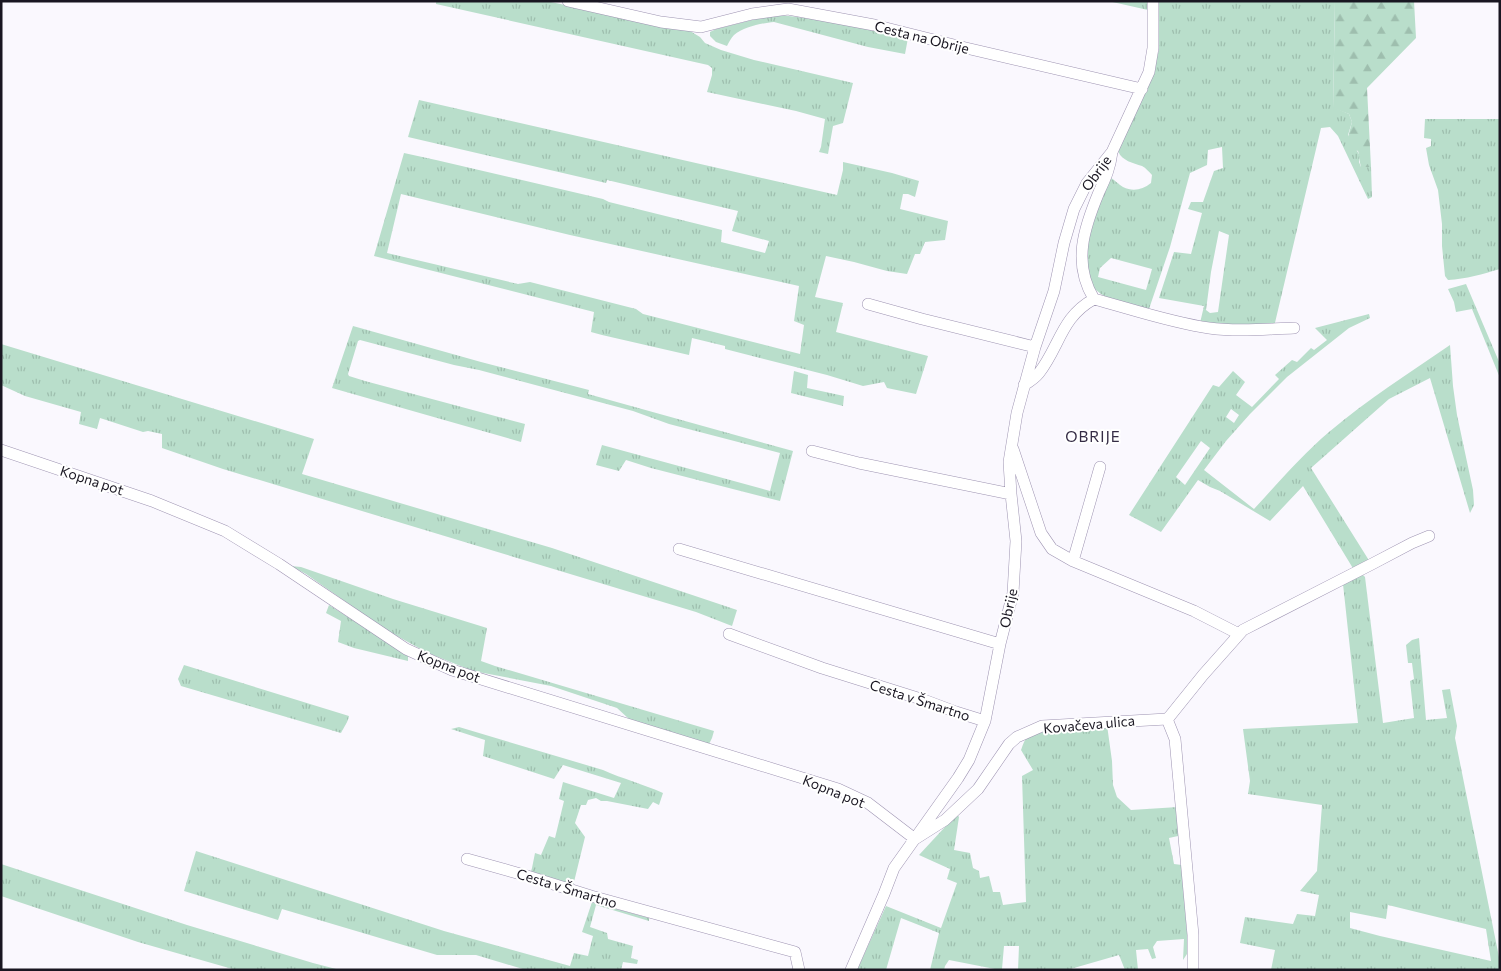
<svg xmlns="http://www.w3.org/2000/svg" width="1501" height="971" viewBox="0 0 1501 971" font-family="Commissioner,sans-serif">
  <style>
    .grass { fill: url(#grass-tufts); fill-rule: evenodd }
    .forest { fill: url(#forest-firs) }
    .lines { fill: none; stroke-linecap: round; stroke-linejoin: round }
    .minor-casing { stroke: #9e94b2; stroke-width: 12 }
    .minor { stroke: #fff; stroke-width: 11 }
    .labels { text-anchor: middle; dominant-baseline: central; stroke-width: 4; stroke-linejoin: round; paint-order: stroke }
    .street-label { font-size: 14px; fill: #191621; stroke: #fff }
    .neighbourhood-label { font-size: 15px; letter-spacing: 1px; fill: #352c45; stroke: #fff }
  </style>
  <defs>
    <pattern id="grass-tufts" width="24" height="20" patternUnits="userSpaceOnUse" patternTransform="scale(1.25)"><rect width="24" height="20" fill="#b9decb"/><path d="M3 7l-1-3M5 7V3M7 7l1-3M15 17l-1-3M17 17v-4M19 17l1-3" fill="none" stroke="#9ebeae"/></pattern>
    <pattern id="forest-firs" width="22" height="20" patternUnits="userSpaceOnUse" patternTransform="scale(1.25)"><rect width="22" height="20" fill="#b9decb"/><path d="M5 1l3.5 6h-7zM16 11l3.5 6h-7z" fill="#9ebeae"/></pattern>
  </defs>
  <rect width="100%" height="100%" fill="#faf8fe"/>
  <path class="grass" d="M436,1H546L690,31L700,37L705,43L721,50L754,60L853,83L843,123L833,126L828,154L819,152L821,147L825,119L796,111L707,92L712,75V68L708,65L436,4Z
    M1108,1H1147L1148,10Z
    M1159,1H1335L1333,107L1349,114L1352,122L1348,135L1360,156L1359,162L1361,167H1371L1372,197L1368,199L1338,136L1330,127L1321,128L1274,327L1200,323L1204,306L1159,298L1174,252L1191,254L1202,213L1188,209L1191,202H1203L1214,171L1223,168L1222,147L1208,150L1207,165L1190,173L1170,247L1149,309H1143L1108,298L1101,294L1092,287L1084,255L1085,239L1109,177C1114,179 1118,184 1123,187C1133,192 1142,190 1151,183L1152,175C1149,172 1146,168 1142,166C1133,163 1122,161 1118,151L1154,67L1159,50ZM1219,231L1229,235L1218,312L1210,313L1206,310L1211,272ZM1111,258L1152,269L1146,290L1098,277L1100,268Z
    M779,15C823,19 865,28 908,38L905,54L868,47L774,22C762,23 744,27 734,35C731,38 729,42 727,46L716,42L710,36V32L716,29L764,17Z
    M419,100L837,195L843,170V162L892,173L919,181L915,197L908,194H903L900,209L948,221L945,240L925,242L920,254H915L907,274L887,271L854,262L826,256L815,297L843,303L836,332L928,356L916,394L887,388L884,382L863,386L827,375L725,349V346L692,338L689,355L602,335L591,332L594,312L374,256L404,153L436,160L603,199L609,202L722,230L721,242L765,253L769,241L732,231L738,211L607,180L606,183L408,137ZM401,194L570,235L799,286L794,321L804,325L800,354L643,314L636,309L530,282L518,284L387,253Z
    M1425,119H1500V269C1483,274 1466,279 1448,280L1445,276L1442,246V224L1438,190L1429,165L1426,148L1431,146V139L1424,138Z
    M1466,284L1500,364V378L1472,309L1456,312L1454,302L1448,289Z
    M1369,314L1370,318L1349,328L1287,377L1250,414L1226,441L1204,470L1254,509C1278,483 1302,455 1329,432C1367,400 1409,373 1450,345L1453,386L1457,415L1473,490L1474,505L1470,513L1430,378L1389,399L1311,468L1370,562L1354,570L1303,486L1270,521L1220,491L1210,487L1198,480L1161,532L1129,515L1213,385L1219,387L1233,371L1245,382L1236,395L1252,407L1279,379L1275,375L1292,360L1297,362L1311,348L1314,350L1327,340L1315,328ZM1231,409L1239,415L1234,423L1226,417ZM1201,441L1210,448L1185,485L1176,477Z
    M353,326L481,362L589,390L588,394L793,451L780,501L651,468L626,460L619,471L596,465L602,445L770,491L780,453L669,424L633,411L479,370L454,365L360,340L358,341L348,374L349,376L365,381L525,424L521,442L332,388Z
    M1,344L314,439L302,474L552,548L737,610L732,626L696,612L223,469L162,448V434L148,431L143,432L100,418L97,429L79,424L81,412L25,396L1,385Z
    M794,371L808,375L807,388L844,396L843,406L791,393Z
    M291,566L301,567L393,599L487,628L481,661L495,666L714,731L712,738L709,744L629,719L617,708L551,686L473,671L428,653L386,630L306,574Z
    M1363,575L1365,577L1383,723L1414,718L1410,681L1414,679L1412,663H1408L1406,645L1412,640L1419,638L1426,720L1447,718L1442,690L1450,689L1457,726L1455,738L1500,962V970H1271L1275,950L1240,943L1245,917L1293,924L1297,914L1315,916L1319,895L1300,891L1317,871L1322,805L1248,794L1250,781L1243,729L1358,723L1343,584ZM1388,905L1486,929L1491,961L1380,936L1350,928V912L1386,919Z
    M329,605L408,655V661L354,648L338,642L341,621L326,613Z
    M184,665L349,716C348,722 344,727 341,733L181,686L178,679Z
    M1107,725L1112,761L1113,785L1117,797L1131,810L1178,807V836L1169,838L1174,864L1182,865L1188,947L1187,954L1183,960L1184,939L1157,941L1153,947L1156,958L1152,959L1148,949L1136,950L1138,970H1125L1119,955L1067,970H1018L1019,946H1004L1002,969L1006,970H1000L949,960L945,966L944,970H930L939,933L901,918L886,970H857L886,906L941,928L957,883L947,879L950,869L919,855L957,814L959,817L954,850L970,853L973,868L979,871L980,878L989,876L993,892H1000L1003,905L1026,902L1022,776L1033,770L1021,750C1023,745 1024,740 1028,737C1039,729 1091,727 1107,725Z
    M459,727L603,770C623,779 643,784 663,793L659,805L653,802L648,809L607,801H601L596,798L588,800L586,805H581L575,823L585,837L573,886L531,873L535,853L541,855L549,836L555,838L564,801L559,799L563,782L614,798L621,783L563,765L554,779L483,756L485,740L451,729Z
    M196,851L444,931L570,966L574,953L588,956L593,936L582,932L592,902L649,918V921L596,905L590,927L607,933L608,939L633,946L631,958L638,960L637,964L623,962L621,970H526L476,955H437L282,909L278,920L184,891Z
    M1,864L187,925L313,963L340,970H236L138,942L1,896Z"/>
  <path class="forest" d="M1335,1H1414L1416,38L1367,88L1371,167H1361C1359,161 1360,156 1358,151L1350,148L1347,141L1352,122L1349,114L1333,108Z"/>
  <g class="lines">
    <defs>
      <path id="minor" d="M568,1L661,22L701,27L752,14L788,9L874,25L966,48L1142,89
        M1094,299C1072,263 1084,228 1099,192C1106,177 1110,168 1112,152
        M868,304L922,319L1035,347
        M1024,385C1029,382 1035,378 1039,373C1060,346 1061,317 1094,299C1131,309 1172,323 1209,328C1237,332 1266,329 1294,328
        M1013,449L1041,533L1052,549L1073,561L1194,611L1239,634
        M1,450L152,501L225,531L279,564L406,649L452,670L838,789L868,803L915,839L945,820L978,789L1009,744L1017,737L1042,726L1167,719L1170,716L1203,675L1243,630L1372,564L1412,543L1429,536
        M812,451L859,463L1011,494
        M679,549L1000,644
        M1073,561L1100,467
        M729,634L822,668L924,700L956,712L985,721
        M1167,719L1175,739L1193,935V970
        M467,859L524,875L591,896L795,952L799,970
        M851,970L884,894L894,868L958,778L969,760L985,721L1000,644L1013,593L1016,541L1011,494L1009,462L1017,413L1035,347L1054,291L1064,243L1074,209L1087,183L1112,152L1149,72L1153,48V1"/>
    </defs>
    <use href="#minor" class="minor-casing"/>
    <use href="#minor" class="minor"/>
  </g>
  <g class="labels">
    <g class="street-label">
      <text transform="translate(922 37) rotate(14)">Cesta na Obrije</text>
      <text transform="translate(1096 173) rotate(-54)">Obrije</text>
      <text transform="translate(92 480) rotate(18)">Kopna pot</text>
      <text transform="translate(1008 608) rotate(-78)">Obrije</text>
      <text transform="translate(449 666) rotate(21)">Kopna pot</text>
      <text transform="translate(920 700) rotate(18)">Cesta v Šmartno</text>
      <text transform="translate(1089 724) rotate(-5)">Kovačeva ulica</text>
      <text transform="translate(834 791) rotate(22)">Kopna pot</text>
      <text transform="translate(567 888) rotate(17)">Cesta v Šmartno</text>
    </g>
    <g class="neighbourhood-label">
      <text x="1093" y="436">OBRIJE</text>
    </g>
  </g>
  <rect width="1501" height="971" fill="none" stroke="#191621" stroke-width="5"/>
</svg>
